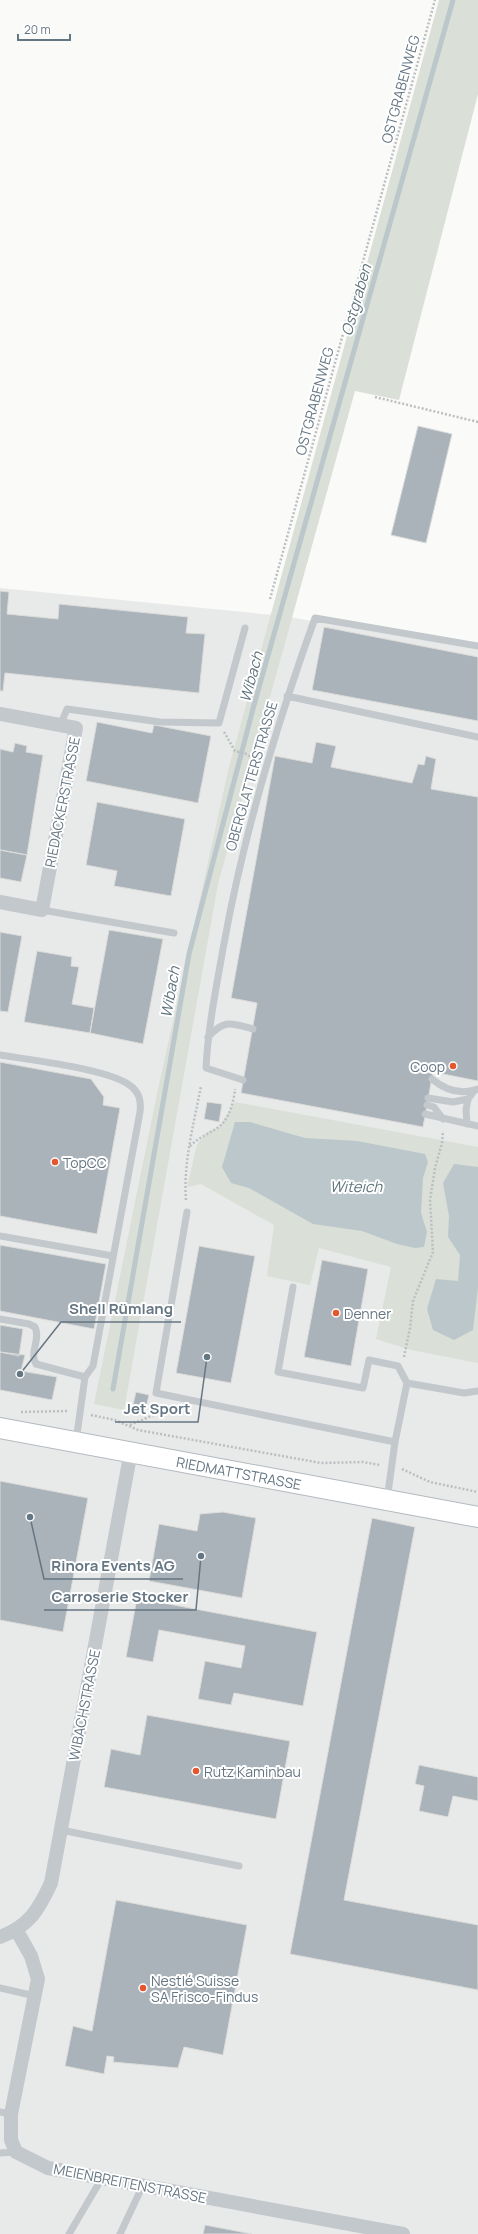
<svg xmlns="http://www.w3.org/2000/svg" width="478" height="2234" viewBox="0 0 478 2234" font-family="Manrope,sans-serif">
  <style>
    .built { fill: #e8e9e9 }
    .green { fill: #dadfd7 }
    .water { fill: #bbc7cb }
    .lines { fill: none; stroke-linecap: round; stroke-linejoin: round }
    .stream { stroke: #bbc7cb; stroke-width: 5 }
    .building { fill: #aab3b9; stroke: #dcdcda }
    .secondary-casing { stroke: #b3babf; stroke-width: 22 }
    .path { stroke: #bbbfc2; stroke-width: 2.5; stroke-dasharray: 2 2; stroke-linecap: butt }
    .service { stroke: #c3c8cc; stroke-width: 7 }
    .minor { stroke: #c3c8cc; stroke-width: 14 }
    .secondary { stroke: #fff; stroke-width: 20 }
    .poi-dot { fill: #e4572e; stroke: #fff; stroke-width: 1.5 }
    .labels { text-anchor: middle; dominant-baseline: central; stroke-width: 4; stroke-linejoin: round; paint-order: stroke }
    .street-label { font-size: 14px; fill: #657683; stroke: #fff }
    .poi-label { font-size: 14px; fill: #657683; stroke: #fff; text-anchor: start }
    .water-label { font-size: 15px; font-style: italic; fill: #60757c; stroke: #fff }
    .leader { fill: none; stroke: #657683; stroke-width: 1.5 }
    .callout-dot { fill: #657683; stroke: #fff; stroke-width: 1.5 }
    .callout-label { font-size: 15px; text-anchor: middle; font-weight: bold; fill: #657683; stroke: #fff; stroke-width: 4; stroke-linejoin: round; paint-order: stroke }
  </style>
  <rect width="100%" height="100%" fill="#fafaf8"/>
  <path class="built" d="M0,588L283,616L478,649V2234H0Z"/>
  <path class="green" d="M439,0H478V94L399,400L355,391L218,884L124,1410L94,1404L157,1094L228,771Z
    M235,1102L478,1147V1363L411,1350L376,1339L391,1267L319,1248L310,1285L267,1276L274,1225L201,1184L187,1187L197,1145L207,1132L220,1126Z"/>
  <path class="water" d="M235,1122H250L305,1138L357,1141L425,1154L428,1162L423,1178L421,1213L427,1232L424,1247L415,1248L397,1244L362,1231L313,1224L249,1188L231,1183L222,1167Z
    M454,1164L478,1167V1288L473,1330L454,1340L433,1330L427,1309L436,1279L458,1281L460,1255L448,1237L449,1216L443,1183Z"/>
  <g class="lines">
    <path class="stream" d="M113,1389L189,954L254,705L453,0"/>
  </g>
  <path class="building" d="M418,426L452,434L426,543L391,535Z
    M0,591L9,592L7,614L58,619L59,604L188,617L186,633L205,634L199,693L5,673L3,691H0Z
    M324,627L478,657V721L312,690Z
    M97,722L152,733L154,725L211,736L198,803L86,781Z
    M316,742L336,746L331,767L412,783L418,764L424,765L426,756L436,759L431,789L478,797V1081L433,1072L423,1127L241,1093L257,1003L231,998L275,756L312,763Z
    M15,743L27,746L26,752L43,755L27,855L0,850V749L13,752Z
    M97,802L185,819L171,896L114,886L117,871L86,865Z
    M0,850L27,855L21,882L0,878Z
    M109,930L163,939L143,1044L90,1033Z
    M0,932L22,936L8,1012L0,1011Z
    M37,951L72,957L71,966L79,967L72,1004L94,1008L90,1033L24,1022Z
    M0,1062L91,1079L104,1097L103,1105L120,1108L97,1234L0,1216Z
    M207,1102L222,1104L219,1122L204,1119Z
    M0,1245L106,1264L94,1329L0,1311Z
    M199,1246L255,1256L231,1383L176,1373Z
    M322,1260L368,1269L351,1366L304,1357Z
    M0,1325L23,1329L19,1356L0,1352Z
    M0,1352L25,1355L21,1371L57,1377L52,1400L0,1390Z
    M136,1392L149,1395L145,1412L132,1409Z
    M0,1481L88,1498L63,1632L0,1620Z
    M223,1512L256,1518L242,1598L149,1581L159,1524L197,1531L200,1514Z
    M372,1518L415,1527L344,1900L478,1925V1990L290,1954Z
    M137,1598L317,1632L303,1706L234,1693L231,1705L198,1699L205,1661L241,1668L245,1646L159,1630L153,1662L126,1657Z
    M147,1715L290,1741L276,1819L104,1787L111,1749L140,1755Z
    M419,1765L478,1777V1801L453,1796L448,1817L419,1811L424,1786L415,1784Z
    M116,1900L247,1925L223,2055L184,2047L178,2068L113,2062L114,2057L107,2056L104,2074L65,2066L73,2026L92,2031Z
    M205,2225L252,2234H203Z"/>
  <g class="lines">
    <defs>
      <g id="secondary">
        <path id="s1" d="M0,1428L478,1517"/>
      </g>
    </defs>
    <use href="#secondary" class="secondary-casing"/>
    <path class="path" d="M375,397L478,422
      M270,599L435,0
      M224,732L235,751L247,754L255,761
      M190,1146C200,1136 214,1132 222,1124C230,1116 234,1100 235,1089
      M186,1200C183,1163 194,1123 201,1086
      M404,1357L410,1328L413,1301L433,1252L430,1200L435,1168L442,1143L443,1131
      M21,1412L68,1411
      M91,1415L115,1420L138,1430L321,1463L363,1462L380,1465
      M130,1425L156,1414L157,1405
      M402,1469L430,1482L478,1492"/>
    <path class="service" d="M287,696L478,737
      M60,726L67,709L160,722L219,723L245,628
      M42,910L174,933
      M208,1037C225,1019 230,1023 253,1029
      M0,1055C29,1060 113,1069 132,1087C140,1094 141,1102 140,1112L93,1366L85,1377
      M432,1079C445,1090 461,1095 478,1089
      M243,1080L206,1068C208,1028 216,989 223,949C243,836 276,726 315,618L478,646
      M428,1098L453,1102L468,1099L474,1091
      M427,1105L434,1107L443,1119
      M425,1114L478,1126
      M467,1124L466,1110L468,1099
      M187,1212L156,1393L395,1442L387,1500
      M0,1236L113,1256
      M293,1287L278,1372L363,1388L369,1360L398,1366L407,1383
      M0,1319L29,1324L35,1327C41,1339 29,1353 36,1364L85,1377L76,1441
      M395,1442L407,1383L464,1393L478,1391
      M61,1830L239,1866
      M0,1988L35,1996
      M0,2112L11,2114
      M0,2153L16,2152
      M69,2234L102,2178
      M120,2234L143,2185"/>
    <path class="minor" d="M0,714L76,728L42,910L0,902
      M17,1931L31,1956L38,1979L11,2114V2140L16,2152L48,2168L403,2234
      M0,1937C29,1926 38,1911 51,1883L131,1451"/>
    <use href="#secondary" class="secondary"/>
  </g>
  <g class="poi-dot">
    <circle cx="453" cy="1066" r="4"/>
    <circle cx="55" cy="1162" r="4"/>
    <circle cx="336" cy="1313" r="4"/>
    <circle cx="196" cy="1771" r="4"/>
    <circle cx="143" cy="1988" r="4"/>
  </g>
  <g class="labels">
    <g class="street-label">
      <text transform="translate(400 89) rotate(-75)">OSTGRABENWEG</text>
      <text transform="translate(314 401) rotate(-75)">OSTGRABENWEG</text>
      <text transform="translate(251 776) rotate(-74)">OBERGLATTERSTRASSE</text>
      <text transform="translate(62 802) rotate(-79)">RIEDACKERSTRASSE</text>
      <text stroke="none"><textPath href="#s1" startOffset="243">RIEDMATTSTRASSE</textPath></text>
      <text transform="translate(84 1705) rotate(-79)">WIBACHSTRASSE</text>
      <text transform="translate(130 2183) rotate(11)">MEIENBREITENSTRASSE</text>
    </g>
    <g class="poi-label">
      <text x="445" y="1066" text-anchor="end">Coop</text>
      <text x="63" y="1162">TopCC</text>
      <text x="344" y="1313">Denner</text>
      <text x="204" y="1771">Rutz Kaminbau</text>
      <text x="151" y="1980">Nestlé Suisse<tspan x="151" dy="16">SA Frisco-Findus</tspan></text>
    </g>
    <g class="water-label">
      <text transform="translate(356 300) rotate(-74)">Ostgraben</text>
      <text transform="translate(251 677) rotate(-75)">Wibach</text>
      <text transform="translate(170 992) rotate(-80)">Wibach</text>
      <text x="356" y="1186">Witeich</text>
    </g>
  </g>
  <path class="leader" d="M20 1374L61 1322H181M207 1357L198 1422H115M30 1517L44 1579H183M201 1556L196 1610H44"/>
  <g class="callout-dot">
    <circle cx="20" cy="1374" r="4"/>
    <circle cx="207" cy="1357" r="4"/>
    <circle cx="30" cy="1517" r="4"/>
    <circle cx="201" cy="1556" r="4"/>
  </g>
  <g class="callout-label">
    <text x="121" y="1314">Shell Rümlang</text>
    <text x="157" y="1414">Jet Sport</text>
    <text x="113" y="1571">Rinora Events AG</text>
    <text x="120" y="1602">Carroserie Stocker</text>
  </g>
  <path d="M18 34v6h52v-6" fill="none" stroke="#657683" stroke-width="2"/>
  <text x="24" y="34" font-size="12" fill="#657683" stroke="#ffffff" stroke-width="3" paint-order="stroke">20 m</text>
</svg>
